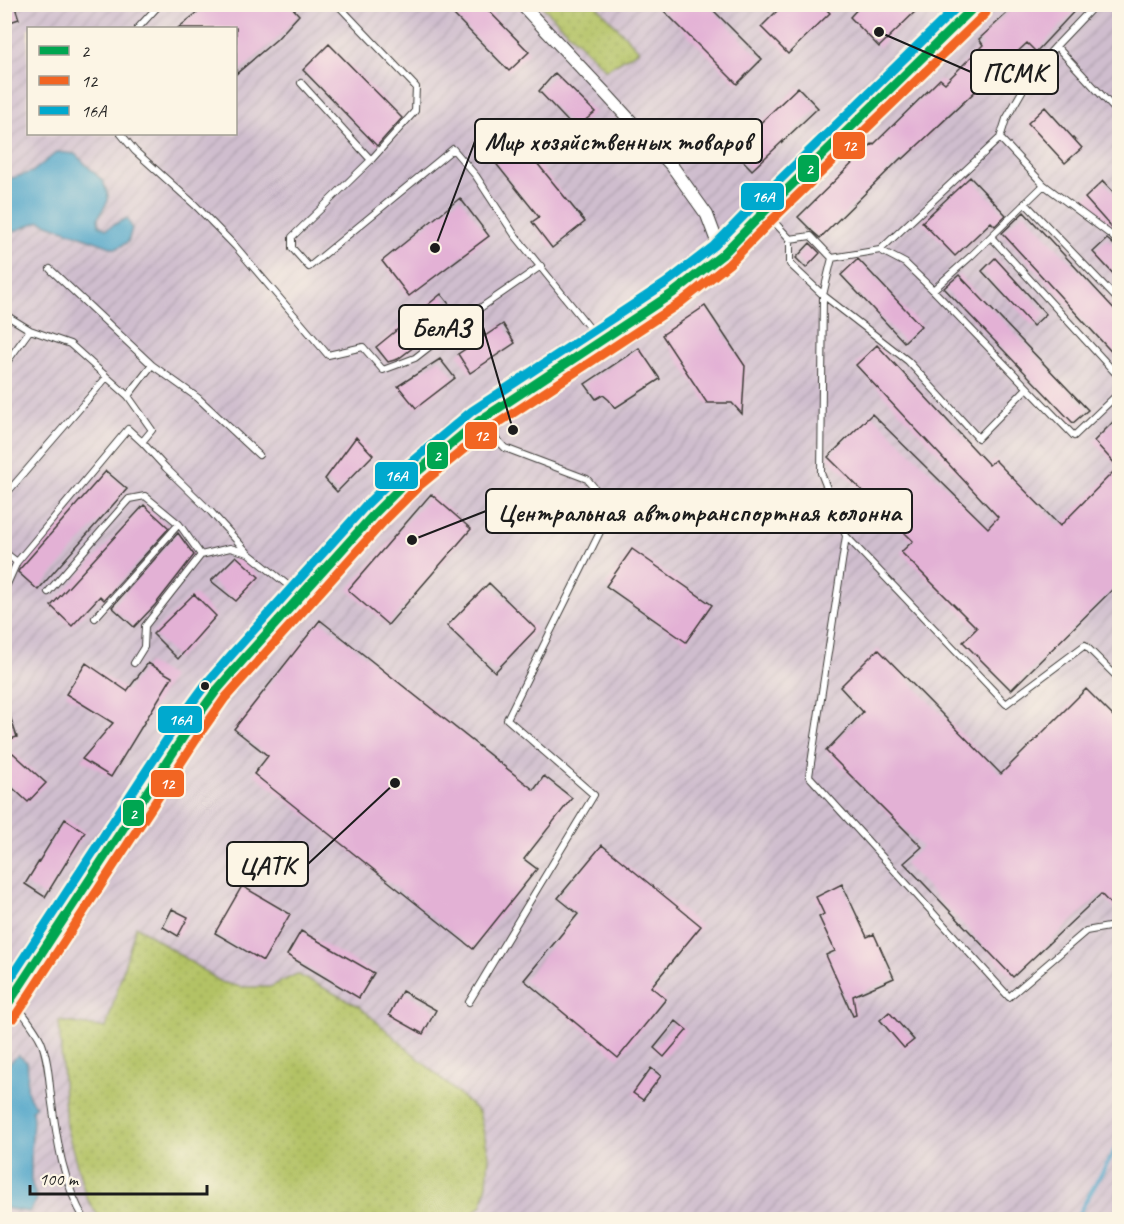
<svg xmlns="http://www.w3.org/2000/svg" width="1124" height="1224" viewBox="0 0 1124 1224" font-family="Caveat,sans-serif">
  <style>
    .industrial { fill: url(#industrial-furrows); fill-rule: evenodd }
    .green { fill: url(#green-dots); stroke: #686f40; stroke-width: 1.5 }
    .water { fill: #4da4c9; stroke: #346072; stroke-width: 1.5 }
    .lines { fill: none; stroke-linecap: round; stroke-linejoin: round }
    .stream { stroke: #4da4c9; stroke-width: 4 }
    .building { fill: #e3b1d5 }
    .service-casing { stroke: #3c3a36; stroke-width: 8 }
    .minor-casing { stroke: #3c3a36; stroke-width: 14 }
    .tertiary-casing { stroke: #3c3a36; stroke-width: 19 }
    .service { stroke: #fff; stroke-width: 6 }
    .minor { stroke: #fff; stroke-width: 12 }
    .tertiary { stroke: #fff; stroke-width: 16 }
    .bus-1-casing { stroke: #fcf5e5; stroke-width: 14 }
    .bus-2-casing { stroke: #fcf5e5; stroke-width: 14 }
    .bus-3-casing { stroke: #fcf5e5; stroke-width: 14 }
    .bus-1 { stroke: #00a651; stroke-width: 9 }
    .bus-2 { stroke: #f26522; stroke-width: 9 }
    .bus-3 { stroke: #00a9ce; stroke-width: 9 }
    .bus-dot { fill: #1c1c1c; stroke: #fcf5e5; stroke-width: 2 }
    .leader { fill: none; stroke: #1c1c1c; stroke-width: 2 }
    .callout-dot { fill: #1c1c1c; stroke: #fcf5e5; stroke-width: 2 }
    .callout { fill: #fcf5e5; stroke: #1c1c1c; stroke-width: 2 }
    .callout-label { font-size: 26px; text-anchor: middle; font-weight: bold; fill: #1c1c1c }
    .line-badge { stroke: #fcf5e5; stroke-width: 2 }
    .badge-label { font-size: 16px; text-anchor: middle; font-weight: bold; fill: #fff }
  </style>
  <defs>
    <pattern id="industrial-furrows" width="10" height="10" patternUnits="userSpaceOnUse" patternTransform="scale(1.5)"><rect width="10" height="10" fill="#cfbdce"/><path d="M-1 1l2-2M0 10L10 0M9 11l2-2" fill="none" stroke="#b1a2b0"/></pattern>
    <pattern id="green-dots" width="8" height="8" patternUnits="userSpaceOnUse" patternTransform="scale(1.5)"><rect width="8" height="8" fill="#b3c265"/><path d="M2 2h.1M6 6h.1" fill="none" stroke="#99a657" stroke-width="1.8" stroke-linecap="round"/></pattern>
  </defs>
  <rect width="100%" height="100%" fill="#fcf5e5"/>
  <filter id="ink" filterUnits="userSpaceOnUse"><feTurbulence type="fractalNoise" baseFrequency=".0167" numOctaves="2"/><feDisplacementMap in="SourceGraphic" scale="12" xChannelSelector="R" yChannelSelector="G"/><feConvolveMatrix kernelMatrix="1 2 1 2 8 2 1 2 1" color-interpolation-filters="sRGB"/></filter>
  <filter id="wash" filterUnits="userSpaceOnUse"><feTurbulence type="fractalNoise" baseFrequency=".008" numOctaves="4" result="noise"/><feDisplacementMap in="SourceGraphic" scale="24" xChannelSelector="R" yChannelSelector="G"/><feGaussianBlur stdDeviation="1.35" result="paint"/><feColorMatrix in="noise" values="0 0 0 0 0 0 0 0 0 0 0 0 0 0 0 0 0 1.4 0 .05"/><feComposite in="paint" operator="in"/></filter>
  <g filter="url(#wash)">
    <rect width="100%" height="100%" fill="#f3e7cc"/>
    <path class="industrial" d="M5,5H1119V1219H5ZM28,28H236V134H28Z"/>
    <path class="green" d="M541,5H596L639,50L606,70Z
      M136,926L221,982L241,987H270L297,974L359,1006L479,1112L489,1155L487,1184L482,1205L466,1220L100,1219L86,1197L66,1126L59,1021L106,1028Z"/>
    <path class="water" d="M57,152L75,154L103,181L108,195V201L98,218L99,225L106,229L127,218L132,228L128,242L116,249L40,221L5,235V180L32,172Z
      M18,1055L27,1062C30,1081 21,1090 36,1106L32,1110L33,1120L31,1152V1181L37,1200L29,1212L5,1208V1067Z"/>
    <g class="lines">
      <path class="stream" d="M1075,1220L1120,1141"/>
    </g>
    <g id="blocks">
      <path class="building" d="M4,4H14L19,19L4,24Z
        M208,4H289L299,15L277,39L236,74V28H178Z
        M462,4H482L529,52L509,71L453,14Z
        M657,4H707L762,59L737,84Z
        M784,4H821L830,13L788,54L761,27Z
        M862,4H923L879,47L850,17Z
        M1017,4H1081L1036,52L1027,43L903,159L901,158L820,238L812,231L798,217L872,144L873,145L940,79L945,83L983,45L979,39Z
        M329,44L402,118L377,146L303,70Z
        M555,73L595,112L575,129L539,91Z
        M798,87L818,108L752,170L724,141L744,122L752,131Z
        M1045,107L1082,148L1065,163L1028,123Z
        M515,136L585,222L552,248L532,222L539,217L490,156Z
        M970,177L1006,215L995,226L991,222L955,256L922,222Z
        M1103,181L1119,198V236L1085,198Z
        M460,198L489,236L409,296L382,261Z
        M1024,212L1119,314V360L1002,233Z
        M1107,239L1119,249V280L1093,252Z
        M810,243L820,253L806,268L796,258Z
        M995,258L1046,314L1033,326L982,271Z
        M858,259L921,326L904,342L841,275Z
        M959,275L1088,410L1073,423L944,288Z
        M441,294L457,314L398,359L388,362L376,347Z
        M705,306L745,366L742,414L732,403H707L662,335Z
        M503,324L515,343L470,373L458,354Z
        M877,345L989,465L995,460L1060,526L1118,467L1094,441L1119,416V583L1011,690L963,642L977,628L901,552L913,541L828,457L872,414L988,528L998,517L856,365Z
        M639,348L660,379L615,408L609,400L603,395L596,399L585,384Z
        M440,359L455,378L416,408L398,386Z
        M356,437L373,455L337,492L325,479Z
        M106,471L127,489L38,590L18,572L19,570Z
        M431,494L471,529L388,625L348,590Z
        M144,505L169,528L104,600L100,596L72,626L51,606Z
        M178,533L194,555L155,605L134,627L112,607Z
        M632,549L712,605L686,642L606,586Z
        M236,556L259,577L236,601L211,581Z
        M489,583L536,629L495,672L447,626Z
        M194,594L216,616L178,659L153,634Z
        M320,620L534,790L544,776L572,798L524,859L537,869L473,949L254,774L268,756L234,729Z
        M878,649L1001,774L1086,689L1119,722V913L1101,894L1013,977L904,863L922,847L826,751L863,712L840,687Z
        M86,663L127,691L148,663L172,677L111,777L82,759L113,723L66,694Z
        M6,704L17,737L4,741V705Z
        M13,753L46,783L28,802L4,780V762Z
        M65,819L85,832L45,897L25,884Z
        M602,845L701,926L651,987L666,999L618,1058L524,980L578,914L558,898Z
        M842,884L867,937L874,934L894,978L853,996L856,1015L853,1016L826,955L835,951L819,917L824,914L816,897Z
        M242,886L290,914L263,961L215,933Z
        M172,909L188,917L178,936L163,927Z
        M301,931L374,973L359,998L287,955Z
        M402,991L436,1010L423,1034L389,1015Z
        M889,1012L914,1040L904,1048L880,1020Z
        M676,1021L687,1030L664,1057L654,1048Z
        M651,1068L661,1076L643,1100L633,1093Z"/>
    </g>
  </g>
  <g filter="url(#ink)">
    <use href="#blocks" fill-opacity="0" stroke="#3c3a36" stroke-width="1.5"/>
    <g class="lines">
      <defs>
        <path id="service" d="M337,4L416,87L415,111L371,160L292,237V248L309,267L453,149L476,176L514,234L600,341
          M1096,4L1056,46L1120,115
          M138,28L160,4
          M301,83L371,160
          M121,134L135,151L195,205L236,247L328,355L363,347L383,370L415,358L470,315L541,266
          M1000,138L1006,119L1035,69L1056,46
          M1044,185L1111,235L1120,244
          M1025,203L1120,302
          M765,212L790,239V264L823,295L821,473L846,536L1006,704L1085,645L1120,680
          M991,237L1120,378
          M790,239L811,236L832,258L823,295L908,361L978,438L1027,388
          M880,250L1000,138L1044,185L971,256L933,290
          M832,258L880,250L905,263L933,290L1074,436L1120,392
          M50,269L152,365L198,398L259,455
          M4,314L30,330L70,344L128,396
          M152,365L128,396L152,430L142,442L166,468L211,512L248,553
          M4,366L30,330
          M6,494L106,378
          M846,536L809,776L1009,997L1086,931L1120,925
          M4,552L17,562L128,429L142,442
          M4,591L17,562
          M48,592L129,499L145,496L179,524
          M95,618L179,524L201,555
          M134,663L144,647L145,626L201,555L230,548L248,553L300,595
          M13,999C21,1012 35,1028 41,1041C48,1059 49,1078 51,1096C57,1139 62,1182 85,1220
          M469,1002L594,795L507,719L602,528L605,500L587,479L505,448L479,421"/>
        <path id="minor" d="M521,4L606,94L672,166L707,215L722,255"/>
        <path id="tertiary" d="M4,1011L191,725L216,691L242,661L375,513L411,477L479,421L673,293L722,255L764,212L978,4"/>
      </defs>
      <use href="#service" class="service-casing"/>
      <use href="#minor" class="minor-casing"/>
      <use href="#tertiary" class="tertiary-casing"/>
      <use href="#service" class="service"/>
      <use href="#minor" class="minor"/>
      <use href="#tertiary" class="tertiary"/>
      <defs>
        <path id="bus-1" d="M4,1010L191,725L216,691L242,661L375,513L411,477L479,421L673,293L722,255L764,212L977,4"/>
        <path id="bus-2" d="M14,1018L201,732L225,698L251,669L384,521L419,486L486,431L680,303L729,264L772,220L986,13"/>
        <path id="bus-3" d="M4,988L181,718L206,684L233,653L366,505L403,469L472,411L666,283L714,246L756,203L960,4"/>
      </defs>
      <use href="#bus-1" class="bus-1-casing"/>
      <use href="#bus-2" class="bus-2-casing"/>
      <use href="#bus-3" class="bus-3-casing"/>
      <use href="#bus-1" class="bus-1"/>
      <use href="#bus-2" class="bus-2"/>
      <use href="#bus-3" class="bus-3"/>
    </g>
  </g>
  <circle class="bus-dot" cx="205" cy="686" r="5"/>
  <path class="leader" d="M879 32L971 72M435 248L475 141M513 430L483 327M412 540L486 511M395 783L308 864"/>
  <g class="callout-dot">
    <circle cx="879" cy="32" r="6"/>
    <circle cx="435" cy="248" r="6"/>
    <circle cx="513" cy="430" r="6"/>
    <circle cx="412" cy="540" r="6"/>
    <circle cx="395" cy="783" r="6"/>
  </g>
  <g class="callout">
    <rect x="971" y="50" width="87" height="44" rx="6"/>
    <rect x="475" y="119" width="287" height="44" rx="6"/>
    <rect x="399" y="305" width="84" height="44" rx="6"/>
    <rect x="486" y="489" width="426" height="44" rx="6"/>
    <rect x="227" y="842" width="81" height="44" rx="6"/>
  </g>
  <g class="callout-label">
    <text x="1014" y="81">ПСМК</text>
    <text x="618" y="150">Мир хозяйственных товаров</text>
    <text x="441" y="336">БелАЗ</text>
    <text x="699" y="521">Центральная автотранспортная колонна</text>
    <text x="267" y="874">ЦАТК</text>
  </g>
  <g class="line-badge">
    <rect x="832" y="131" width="34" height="29" rx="6" fill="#f26522"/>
    <rect x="797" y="154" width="23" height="29" rx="6" fill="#00a651"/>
    <rect x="740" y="182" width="45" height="29" rx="6" fill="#00a9ce"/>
    <rect x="464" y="421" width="34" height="29" rx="6" fill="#f26522"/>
    <rect x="426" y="441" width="23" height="29" rx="6" fill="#00a651"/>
    <rect x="374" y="461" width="45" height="29" rx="6" fill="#00a9ce"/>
    <rect x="157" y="705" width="46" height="29" rx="6" fill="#00a9ce"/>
    <rect x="150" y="769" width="35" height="29" rx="6" fill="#f26522"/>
    <rect x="122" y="799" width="23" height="28" rx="6" fill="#00a651"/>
  </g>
  <g class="badge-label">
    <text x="849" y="151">12</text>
    <text x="809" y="174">2</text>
    <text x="763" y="202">16А</text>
    <text x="481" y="441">12</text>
    <text x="437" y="461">2</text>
    <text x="396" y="481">16А</text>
    <text x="180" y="725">16А</text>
    <text x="167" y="789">12</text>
    <text x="133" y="819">2</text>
  </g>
  <rect width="1124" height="1224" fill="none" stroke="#fcf5e5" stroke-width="24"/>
  <rect x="27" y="27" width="210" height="108" fill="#fcf5e5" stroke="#a29e95" stroke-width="1.5"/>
  <rect x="39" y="46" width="30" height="9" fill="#00a651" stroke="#a29e95" stroke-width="1.5"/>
  <text x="81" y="57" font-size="18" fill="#1c1c1c">2</text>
  <rect x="39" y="76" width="30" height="9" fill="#f26522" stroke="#a29e95" stroke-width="1.5"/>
  <text x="81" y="87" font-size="18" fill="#1c1c1c">12</text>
  <rect x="39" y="106" width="30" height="9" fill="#00a9ce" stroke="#a29e95" stroke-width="1.5"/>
  <text x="81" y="117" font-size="18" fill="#1c1c1c">16А</text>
  <path d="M30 1185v9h177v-9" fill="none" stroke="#1c1c1c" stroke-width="3"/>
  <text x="39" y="1185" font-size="18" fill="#1c1c1c" stroke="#fcf5e5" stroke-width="4.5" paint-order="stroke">100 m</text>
</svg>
